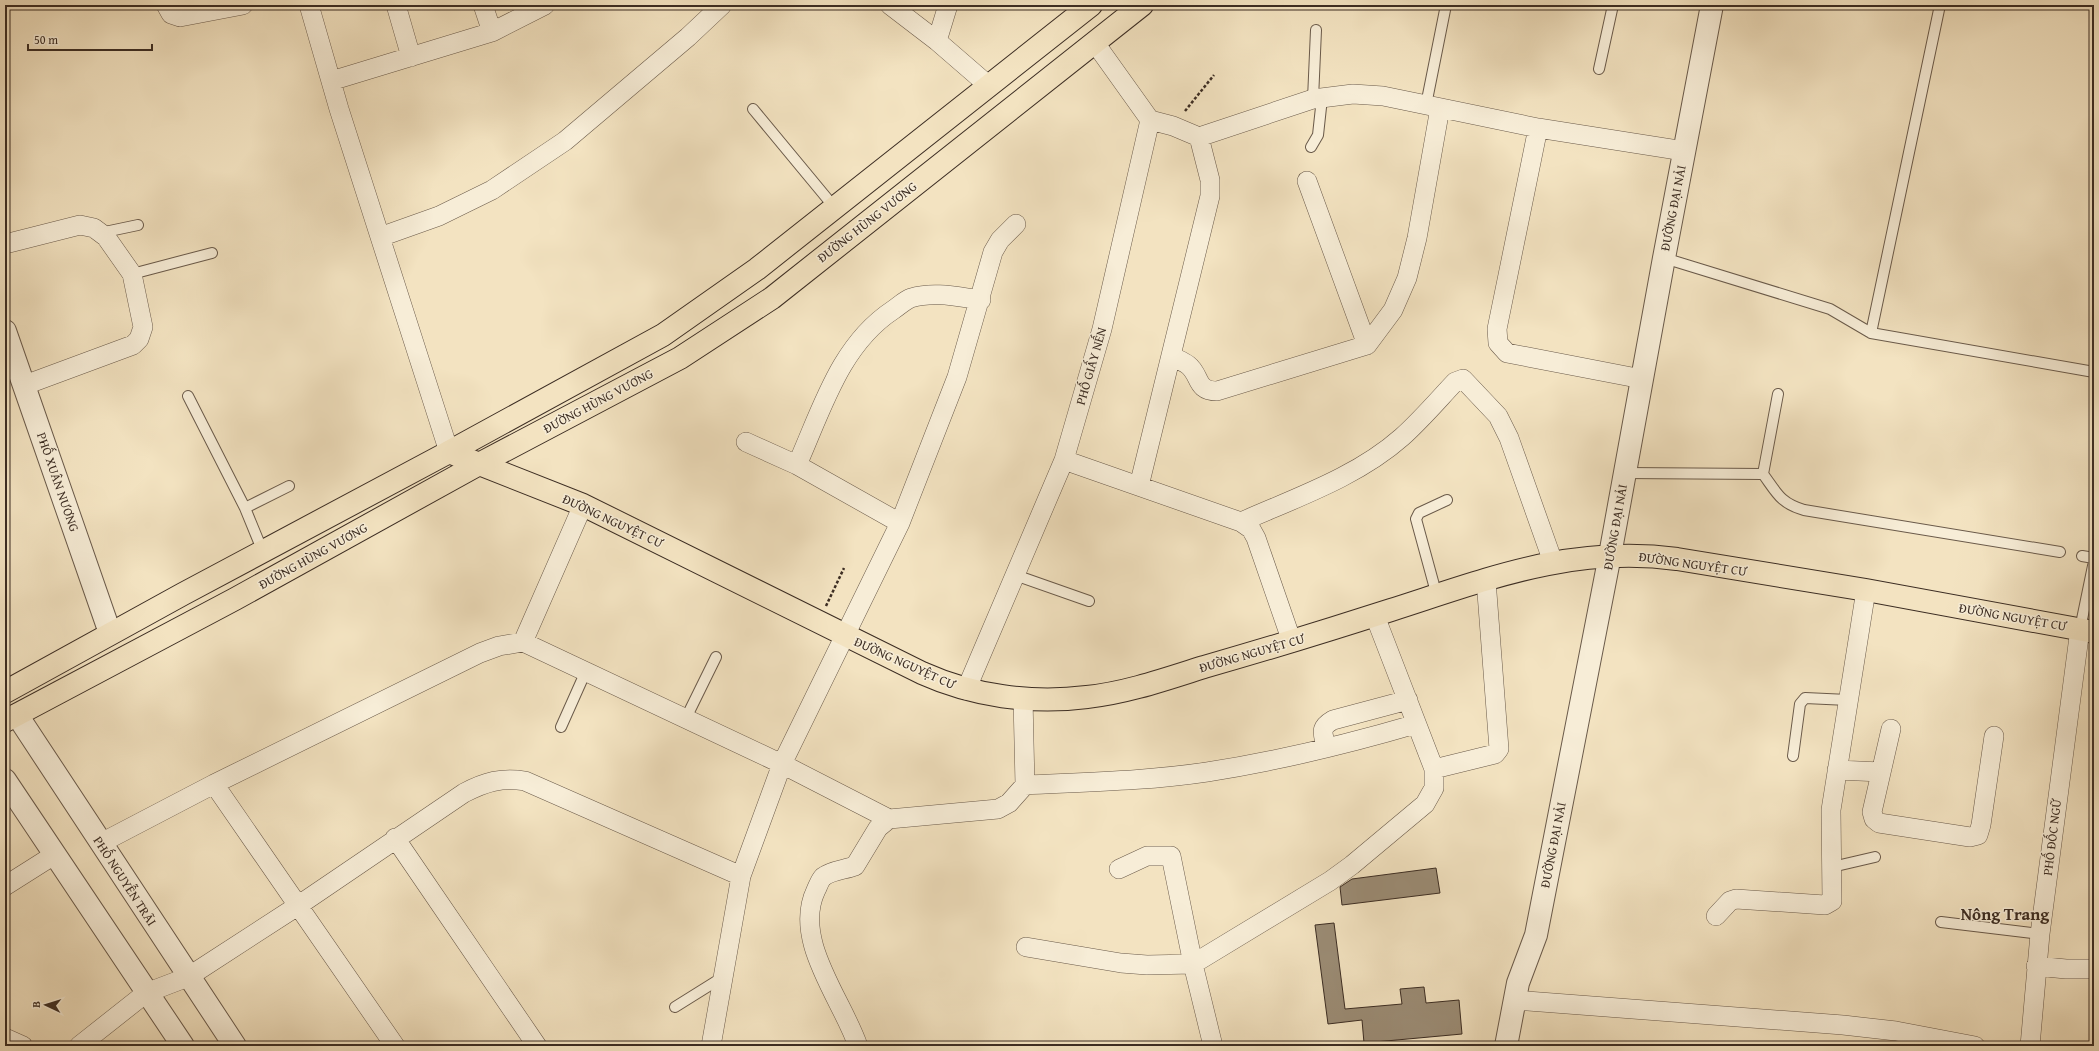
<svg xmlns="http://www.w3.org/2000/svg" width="2099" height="1051" viewBox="0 0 2099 1051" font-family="'Gentium Book Plus',serif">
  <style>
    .building { fill: #9b8c75; stroke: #3c2d23 }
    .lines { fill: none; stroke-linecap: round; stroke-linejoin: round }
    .service-casing { stroke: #6a5a4a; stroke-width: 12 }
    .minor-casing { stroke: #6a5a4a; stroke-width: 20 }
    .tertiary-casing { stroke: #6a5a4a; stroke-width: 24 }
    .primary-casing { stroke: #3c2d23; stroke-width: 24 }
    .trunk-casing { stroke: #3c2d23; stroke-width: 24 }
    .path { stroke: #3c2d23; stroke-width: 2.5; stroke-dasharray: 3 2; stroke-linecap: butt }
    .service { stroke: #f7edd7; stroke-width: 10 }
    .minor { stroke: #f7edd7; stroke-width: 19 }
    .tertiary { stroke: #f7edd7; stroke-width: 22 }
    .primary { stroke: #f3e3c1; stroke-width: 22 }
    .trunk { stroke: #f3e3c1; stroke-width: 22 }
    .labels { text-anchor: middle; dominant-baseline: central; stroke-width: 3; stroke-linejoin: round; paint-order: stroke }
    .street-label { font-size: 13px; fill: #3c2d23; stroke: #f7edd7 }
    .district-label { font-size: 17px; font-weight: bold; fill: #3c2d23; stroke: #f7edd7 }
  </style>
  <rect width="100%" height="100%" fill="#f3e3c1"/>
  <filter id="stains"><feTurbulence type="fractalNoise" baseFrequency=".005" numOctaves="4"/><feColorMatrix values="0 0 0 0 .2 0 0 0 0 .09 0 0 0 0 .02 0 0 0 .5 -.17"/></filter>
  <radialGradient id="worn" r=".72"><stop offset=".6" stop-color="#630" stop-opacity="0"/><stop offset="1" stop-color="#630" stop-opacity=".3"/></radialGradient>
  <path class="building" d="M1436,868L1440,893L1342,905L1340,887L1352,879Z
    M1334,923L1345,1009L1402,1004L1400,989L1424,987L1426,1003L1459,1000L1462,1034L1364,1043L1362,1020L1328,1024L1315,925Z"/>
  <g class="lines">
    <defs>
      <path id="service" d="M1599,69L1613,5
        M1313,99L1316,30
        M1426,105L1446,5
        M753,109L835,208
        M1311,147L1318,135L1322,98
        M100,233L138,225
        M1664,258L1830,309L1871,333L2094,372
        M132,274L212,253
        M1871,333L1940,5
        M1778,394L1763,474C1777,493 1780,503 1804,510L2060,552
        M188,396L245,508L263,552
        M1625,473L1763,474
        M245,508L289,486
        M2082,556L2094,558
        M1015,575L1089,601
        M1437,596L1416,519L1419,513L1447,500
        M2080,629L2094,561
        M686,718L716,657
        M561,727L586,671
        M1793,756L1800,704L1805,698L1848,700
        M1832,867L1875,857
        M1941,922L2040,934
        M675,1007L723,977"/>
      <path id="minor" d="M166,5L171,14L180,17L243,5
        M309,5L339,109L449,452
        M396,5L411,57
        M483,5L492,32
        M890,5L937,41L989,86
        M937,41L948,5
        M331,81L492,32L545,5
        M1150,120L1173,126L1199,137L1313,99L1353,94L1383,96L1538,128L1684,151
        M1538,128L1497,329L1498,343L1507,353L1642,379
        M1307,181L1367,345
        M380,237L439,216L492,190L565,141L688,37L722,5
        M5,244L80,225L94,228L106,237L132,274L143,327L139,339L133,345L25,385
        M1171,356C1176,359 1183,361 1188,365C1201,375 1195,391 1217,391L1367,345L1393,310L1407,278L1417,238L1440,108
        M746,442L797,465
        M1064,460L1241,522L1251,529L1256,538L1292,642
        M1139,486L1210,196V180L1199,137
        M1241,522C1295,498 1357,477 1402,437C1421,420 1438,400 1455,382L1463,379L1498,416L1509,438L1553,562
        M900,523L797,465C822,409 840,345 893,310C899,306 905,300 911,298C934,291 958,297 981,300
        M523,642L583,505
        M966,690L1064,460L1102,329L1150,120L1095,43
        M1891,729L1872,812L1874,819L1879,823L1970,837L1978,835L1981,825L1994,736
        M1326,747C1323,733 1319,728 1333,720L1408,700
        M1434,769L1495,754L1499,749L1486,580
        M1837,770L1881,772
        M214,784L395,1046
        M1025,785C1086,782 1147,781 1207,772C1277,761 1348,744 1416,724
        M395,838L537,1046
        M101,843L214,784L480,653L499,646L523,642L782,764L889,819L998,809L1009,803L1025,785L1023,698
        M1119,869L1147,856H1171L1193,964L1213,1046
        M5,886L54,855
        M1716,916L1730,901L1736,899L1825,905L1832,901L1831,810L1866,590
        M1026,947L1121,963L1147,965L1193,964L1330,881L1352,865L1425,804L1434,788V769L1375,616
        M2036,966L2066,969H2094
        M1514,1000L1843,1025L1896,1031L1975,1046
        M5,1038L23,1046
        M79,1046L146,993L188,977L299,905L464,793C485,782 502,777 525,781L741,876
        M711,1046L741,876L782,764L900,523L957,377L993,252L1000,240L1016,224
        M858,1046C842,999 792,940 816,890C818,886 820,880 823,877C832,870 844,870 855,866L878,828L889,819
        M2030,1046L2040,934L2080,629"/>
      <path id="tertiary" d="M5,331L110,633
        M17,715L235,1046
        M5,780L183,1046
        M1506,1046L1518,983L1536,935L1610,555L1664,258L1712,5"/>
      <path id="primary" d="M449,452L663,335L757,269L1091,5
        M479,464L680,358L772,298L1142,5"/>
      <path id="trunk" d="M5,692L183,594L449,452L583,505L922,673C973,696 1031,704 1087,697C1126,693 1166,679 1204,667C1267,649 1329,630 1391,610C1488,579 1572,545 1677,559L1866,590L2094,632
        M5,721L235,599L479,464"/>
    </defs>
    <use href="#service" class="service-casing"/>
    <use href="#minor" class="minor-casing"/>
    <use href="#tertiary" class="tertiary-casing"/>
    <use href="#primary" class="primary-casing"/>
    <use href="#trunk" class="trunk-casing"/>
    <path class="path" d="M1185,111L1214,75
      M826,606L844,568"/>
    <use href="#service" class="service"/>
    <use href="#minor" class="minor"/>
    <use href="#tertiary" class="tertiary"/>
    <use href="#primary" class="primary"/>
    <use href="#trunk" class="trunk"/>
  </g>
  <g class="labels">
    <g class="street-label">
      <text transform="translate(1673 208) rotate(-79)">ĐƯỜNG ĐẠI NẢI</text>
      <text transform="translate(867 222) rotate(-38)">ĐƯỜNG HÙNG VƯƠNG</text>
      <text transform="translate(1091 366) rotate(-74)">PHỐ GIẤY NẾN</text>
      <text transform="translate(598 401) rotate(-28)">ĐƯỜNG HÙNG VƯƠNG</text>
      <text transform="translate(58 482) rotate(71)">PHỐ XUÂN NƯƠNG</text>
      <text transform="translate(613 521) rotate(25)">ĐƯỜNG NGUYỆT CƯ</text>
      <text transform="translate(1615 527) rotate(-80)">ĐƯỜNG ĐẠI NẢI</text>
      <text transform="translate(313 556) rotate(-29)">ĐƯỜNG HÙNG VƯƠNG</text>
      <text transform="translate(1693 564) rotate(8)">ĐƯỜNG NGUYỆT CƯ</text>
      <text transform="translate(2013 617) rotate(10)">ĐƯỜNG NGUYỆT CƯ</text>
      <text transform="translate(1252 653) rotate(-16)">ĐƯỜNG NGUYỆT CƯ</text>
      <text transform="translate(905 663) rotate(24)">ĐƯỜNG NGUYỆT CƯ</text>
      <text transform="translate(2052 837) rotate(-83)">PHỐ ĐỐC NGỮ</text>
      <text transform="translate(1553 845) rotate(-79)">ĐƯỜNG ĐẠI NẢI</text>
      <text transform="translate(125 881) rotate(57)">PHỐ NGUYỄN TRÃI</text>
    </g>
    <g class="district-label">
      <text x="2005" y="913">Nông Trang</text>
    </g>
  </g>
  <rect width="2099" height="1051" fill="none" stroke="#f3e3c1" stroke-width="20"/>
  <rect x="6" y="6" width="2087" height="1039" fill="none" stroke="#3c2d23" stroke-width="2"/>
  <rect x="10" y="10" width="2079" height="1031" fill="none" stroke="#3c2d23"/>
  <g transform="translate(46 1005) rotate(274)" stroke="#f7edd7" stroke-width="3" paint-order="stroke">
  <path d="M0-3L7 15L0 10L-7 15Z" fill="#3c2d23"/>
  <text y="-6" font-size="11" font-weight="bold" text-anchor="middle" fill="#3c2d23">B</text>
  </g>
  <path d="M28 44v6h124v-6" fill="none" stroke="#3c2d23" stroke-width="2"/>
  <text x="34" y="44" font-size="12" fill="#3c2d23" stroke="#f7edd7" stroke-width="3" paint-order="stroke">50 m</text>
  <rect width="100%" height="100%" filter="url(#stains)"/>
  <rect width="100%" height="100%" fill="url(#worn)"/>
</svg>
